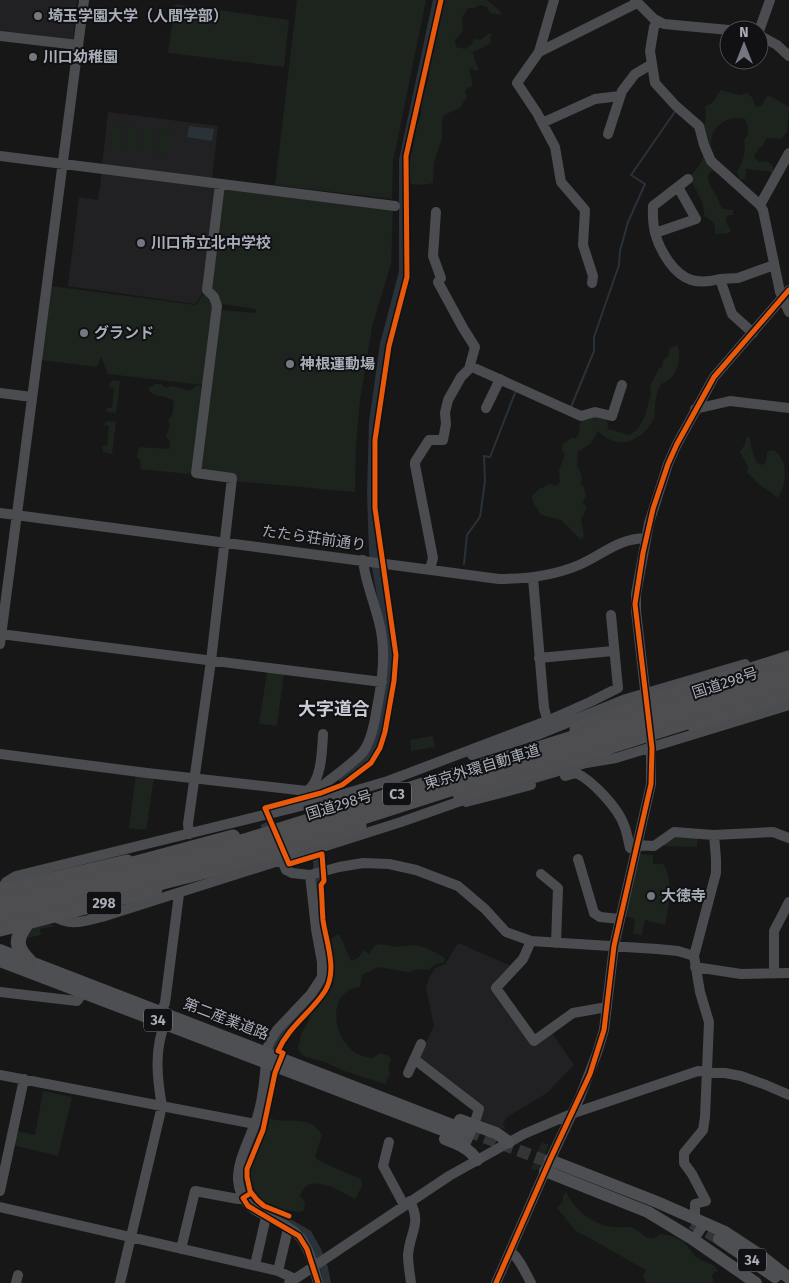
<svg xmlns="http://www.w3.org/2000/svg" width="789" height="1283" viewBox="0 0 789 1283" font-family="'Fira Sans','Noto Sans JP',sans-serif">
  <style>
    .built { fill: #212123 }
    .green { fill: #1d241e }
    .water { fill: #2a3239 }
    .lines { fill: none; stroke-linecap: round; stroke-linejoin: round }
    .stream { stroke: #2a3239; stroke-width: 2 }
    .canal { stroke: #2a3239; stroke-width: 8 }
    .minor-tunnel { stroke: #343537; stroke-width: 10; stroke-dasharray: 10 5; stroke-linecap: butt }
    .major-tunnel { stroke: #343537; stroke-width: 12; stroke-dasharray: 12 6; stroke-linecap: butt }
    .minor { stroke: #4b4c50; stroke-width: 10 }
    .major { stroke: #4d4f52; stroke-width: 12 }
    .highway { stroke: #4e4e51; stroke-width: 15 }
    .minor-bridge { stroke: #4b4c50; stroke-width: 10 }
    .highway-bridge { stroke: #4e4e51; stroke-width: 15 }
    .cycleway-casing { stroke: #111113; stroke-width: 8 }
    .cycleway { stroke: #e8590c; stroke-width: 5 }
    .poi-dot { fill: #757880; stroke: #111113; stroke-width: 2 }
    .labels { text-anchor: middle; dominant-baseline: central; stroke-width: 4; stroke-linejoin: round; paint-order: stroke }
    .shield { fill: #111113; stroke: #7b7e86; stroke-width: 1 }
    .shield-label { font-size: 14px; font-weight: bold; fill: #a8adb8 }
    .poi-label { font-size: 15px; font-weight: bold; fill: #a8adb8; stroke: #111113; text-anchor: start }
    .street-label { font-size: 15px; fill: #a8adb8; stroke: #111113 }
    .quarter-label { font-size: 18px; font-weight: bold; fill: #c9ccd4; stroke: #111113 }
  </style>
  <rect width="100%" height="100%" fill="#171717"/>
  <path class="built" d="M0,0H77L73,40L0,33Z
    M108,112L218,126L212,180L102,166Z
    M102,172L217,186L203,293L195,304L68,286L79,197L98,200Z
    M458,943L511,966L492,986L533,1043L551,1032L574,1065L547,1093L506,1118L503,1124L506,1130L480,1120L483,1112L417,1060L434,1026L426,988L429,978L435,968L445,964Z"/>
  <path class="green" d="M297,0H426L393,162L392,199L275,185Z
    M443,0H487L501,12V15L490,13L487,7L480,5L474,8H468L462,18L463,31L455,40L456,47L465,49L472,44L474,39L480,40L490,33L492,34L490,38L492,40L489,44L473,52L475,62L479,69L476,71L469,68C469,75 474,79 472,86L466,89L465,92L467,97L460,108L444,115L442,121V138L434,163L433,183L423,185L411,184C404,173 410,159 413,146C415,140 414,133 416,127C419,118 424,114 419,105L428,81L429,68Z
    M175,4L289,20L284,67L168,53Z
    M721,90L739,95L747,93L752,97L756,107L762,105L767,96L772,97L789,107L787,132L781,139L766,138L763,146L759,148L754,156L755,159L760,162C769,159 775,165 773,174L768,171L746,169L745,178L740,180L737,171C744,160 746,152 744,140C751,133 748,127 745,119C729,115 711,125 711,143C711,151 717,165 719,174L713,171L709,173C706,183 713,188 717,197C719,201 719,205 723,209L733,210V215H728C723,223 728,224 731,231L728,233L715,234C716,224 713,221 704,216C706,206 695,187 689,178L701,163L706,145L703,128L706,119L705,106L712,103Z
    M113,124L124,125L121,150L110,148Z
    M128,126L139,127L136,152L125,150Z
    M144,128L155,130L152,154L141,152Z
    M161,131L173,132L169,156L158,155Z
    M226,187L393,209L391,264L372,327L360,400L356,443L355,492L235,481L205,471L201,467L220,313L223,310L256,313V309L221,304L210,286L220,190Z
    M51,286L196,305L204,293L214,303L204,385L108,374L101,357L97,367L41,360Z
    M677,345C683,359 676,380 661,384C658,391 655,399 655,407C654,411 655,414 654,418C643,441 618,452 598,431L591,443L578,452L577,467C581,472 583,477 581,484L584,487L586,497L584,499L583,504L587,507L581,519L584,536L581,540L561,520L541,515L533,502L532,496L540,488H542L549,484L556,486L560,482L559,470L565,454L562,450L563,444L571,438H576L580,431L579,426L583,419L593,416L607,420L608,429L629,435L637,430L645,416L651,394L650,387L659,368H662L663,361L669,355V349Z
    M113,380L120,381L116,413L108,412L106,411L107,408H112L114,388L109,387L110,383Z
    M155,384H161L166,388L172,386L190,391L197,385L201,386L204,390C200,415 192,445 194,470L188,474L141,469L140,460L137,457L139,447L169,449L170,441L166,436L170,426L168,419L172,416L174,401C163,394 157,398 149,391V388Z
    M106,421L116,422L112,454L103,452L102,446H107L109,426L104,425Z
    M747,436L750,438L751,448L757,463L763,465L766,461L767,452L773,450C789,458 787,484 778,497H776L772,493L761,486L747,472L748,467L740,452L745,444Z
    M267,672L284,673L277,726L259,724Z
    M433,736L435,747L411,751L410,740Z
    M136,774L154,777L146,830L129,828Z
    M679,835L698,836L697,847L664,846V843Z
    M640,854L653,855V864H663C674,878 669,909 665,925L645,920L642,935L633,934L635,919L624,916Z
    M46,924L56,926L40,929L41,935L22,939L31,928Z
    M339,934C345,943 346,952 351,961L358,958L364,950L369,954L374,946L379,944L398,947L413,945L427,948L445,958L444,962L434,965L429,970L420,969L409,972L378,967L362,975L360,987C322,990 332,1056 373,1058L380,1053L387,1055L391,1058L388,1069L390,1073L385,1084L344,1071L325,1062L306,1057L301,1054L298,1048L301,1034L309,1020L310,1013L321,1002L333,985V966L329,944L331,939Z
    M43,1091L72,1097L58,1156L12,1145L16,1131L35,1135Z
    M269,1118C288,1126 308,1112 322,1135L315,1157L321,1162L361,1179L362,1186L355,1199C340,1191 307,1170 300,1196L305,1203L304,1210L300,1212C291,1210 281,1211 273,1207C226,1186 265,1150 269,1118Z
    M542,1142L549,1145L538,1169L534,1170L531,1169Z
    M566,1192C576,1211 592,1225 614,1227C620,1228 625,1226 630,1227C642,1230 647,1246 660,1234C670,1235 683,1239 688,1247C691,1250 693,1254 696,1257C703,1263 713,1261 718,1271L714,1272L712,1276L714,1283H646L643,1276L646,1270L584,1235L577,1232L557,1208L563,1201V1196Z"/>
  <path class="water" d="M189,126L214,129L212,141L187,137Z"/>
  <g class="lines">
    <path class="stream" d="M571,407L594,351V337L619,265L620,251L628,222L645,184L631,175L676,110
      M464,564L467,535L480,517L485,481L484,456L490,457L515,393"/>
    <path class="canal" d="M341,777L363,761L373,750L382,723L390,674V644L373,552L371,493L373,422L384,344L403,272V160L437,0
      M317,859L319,911L323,939
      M274,1046L283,1033L321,992C328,979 328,969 326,955
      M270,1075C268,1090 267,1106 263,1122C255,1148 230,1176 253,1202L308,1234L317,1250L324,1268L327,1283"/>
    <path class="minor-tunnel" d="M265,823L272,839"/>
    <path class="major-tunnel" d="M468,1131L559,1166
      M692,1223L719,1239"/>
    <path class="minor" d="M554,0L539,52L517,83L537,113L555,147L561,182L585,210L583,245L593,276L592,283
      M635,0L654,19L664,24L729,30
      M658,21L654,27L650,51L655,83L676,106L699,126L704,145L711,161L760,205
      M759,31L770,0
      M759,35L777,45L789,56
      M0,36L78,45
      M539,52L637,3
      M542,123L595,99L620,96
      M608,134L622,91L635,74L652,64
      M789,153L760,205L763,210L780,292L789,312
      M0,156L395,206
      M688,179L653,206C652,229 656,243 669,262C683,281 697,285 720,279L732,314L753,333
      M655,233L696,219L678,187
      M720,279L738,278L774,265
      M470,366L581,416L595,412L612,416L622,385
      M0,393L32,397
      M486,408L500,379
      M695,409L730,401L789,408
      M0,513L499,579C527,579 553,576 579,565C604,554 617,539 646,538
      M430,569L433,558L415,465V462L429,440H443L446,424L445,413L448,400L461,377L469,369L475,347L463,328L438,282L441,278L433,256L436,212
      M533,578L544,708L549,726
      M0,634L382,682
      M0,644L84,0
      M539,658L613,651
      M646,698L636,611V594L649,523L668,464L677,444L714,377L789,290
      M0,754L147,773L307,791C322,781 322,750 323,734
      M472,755L537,735L626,699L745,664
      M565,776L576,773C592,780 618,808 624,825C627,832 628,840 630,848L635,850
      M521,782L586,763L616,758L789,705
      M466,802L531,785
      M313,803L315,794L319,789C331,778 354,763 363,752C371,741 374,726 376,713C382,683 387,652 379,622C374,601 365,581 363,560
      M189,834L188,824L211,661L232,478L196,473L217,306L214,297L207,290L220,184
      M637,845L654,846L674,832L714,835L773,832L789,838
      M279,855L286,870L292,873L310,875L316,929L322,962V977L311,994L277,1030L270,1041L267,1049C265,1072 264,1096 257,1118C251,1136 237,1161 238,1180C241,1219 280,1214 300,1237C310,1250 314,1267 318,1283
      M578,859L594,913L600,917L620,919
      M541,874L558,888L556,943
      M310,875L339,867L363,863L389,864L416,870L458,886L485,909L506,932L531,941L657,949L678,951L694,956
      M0,892L6,882L16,876L313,803L388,781L547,721L590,702L618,688L611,615
      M54,916C69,927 85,921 102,917L401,822L472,797
      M531,941L523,959L496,988L534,1041L573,1013L607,1007
      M695,967L741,974L789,973
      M774,973V931L789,902
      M0,992L77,1001L84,992
      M161,1012L165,1003L179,894
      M414,1059L479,1109L474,1125L464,1147
      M408,1073L421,1044
      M0,1075L255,1124
      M389,1142L383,1166L404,1205
      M0,1191L24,1079
      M410,1201C422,1225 410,1231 408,1255C408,1264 410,1274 411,1283
      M0,1207L278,1271L295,1279
      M695,1219V1204L706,1201L692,1174L684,1163V1153L703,1130L705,1117L709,1022L700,992L694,956L716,873V859L714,835
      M691,1238L696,1236L702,1227L701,1221
      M181,1249L195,1191L238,1199L243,1198
      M510,1251C520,1259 525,1272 531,1283
      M255,1265L266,1217
      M278,1271L288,1229
      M16,1283L18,1275
      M120,1283L162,1106C157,1078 154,1050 165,1023
      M289,1283L449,1176L524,1134L571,1114L698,1071L725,1073L741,1076L766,1085L789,1095
      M496,1283L550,1160L580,1097L597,1053L604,1030L614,946L651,784V742"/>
    <path class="major" d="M0,950L468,1131
      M0,961L458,1136
      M460,1120L496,1133L509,1142
      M445,1139C458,1144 469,1148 477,1160
      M550,1160L657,1202L725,1232L760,1255L789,1278
      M545,1171L648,1212L691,1238L756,1283
      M719,1239L775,1277"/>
    <path class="highway" d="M693,724L789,693
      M577,730L660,699L789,658
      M460,794L702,717
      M118,868L233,837
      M143,887L206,871L359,826
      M0,892L127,862
      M27,923C15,939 15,947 29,961
      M0,929L155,889"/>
    <path class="minor-bridge" d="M646,698L651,742"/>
    <path class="highway-bridge" d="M0,904L155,866L248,840L789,670
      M0,915L158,876L347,822L789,681"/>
    <defs>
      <path id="cycleway" d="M251,1193L243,1198L248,1206L299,1236L307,1249L318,1283
        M289,1216L264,1206L257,1200L250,1191L247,1177V1169L263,1130L275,1073L283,1053L278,1051C289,1026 311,1013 325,991C338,970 326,942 323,920C322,908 322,896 321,885L324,881L322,854L289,864L265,808L321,793L342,785L371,763L380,748L385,732L394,681L396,655L375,508V440L389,346L407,277L406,156L441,0
        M496,1283L550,1160L590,1074L604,1030L614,946L651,784L652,748L635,604L643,553L653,509L668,464L677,444L714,377L789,290"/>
    </defs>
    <use href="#cycleway" class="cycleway-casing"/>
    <use href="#cycleway" class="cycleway"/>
  </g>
  <g class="poi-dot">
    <circle cx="38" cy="16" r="5"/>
    <circle cx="33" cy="57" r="5"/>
    <circle cx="141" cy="243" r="5"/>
    <circle cx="84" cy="333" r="5"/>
    <circle cx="290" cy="364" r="5"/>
    <circle cx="651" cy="896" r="5"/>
  </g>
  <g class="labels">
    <g class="shield">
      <rect x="383" y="782.5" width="28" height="23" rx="4"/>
      <rect x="86.5" y="891.5" width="35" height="23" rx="4"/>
      <rect x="144" y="1008.5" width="28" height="23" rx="4"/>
      <rect x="738" y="1248.5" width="28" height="23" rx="4"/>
    </g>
    <g class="shield-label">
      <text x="397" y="794">C3</text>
      <text x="104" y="903">298</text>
      <text x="158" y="1020">34</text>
      <text x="752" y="1260">34</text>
    </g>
    <g class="poi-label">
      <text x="48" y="16">埼玉学園大学（人間学部）</text>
      <text x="43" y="57">川口幼稚園</text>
      <text x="151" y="243">川口市立北中学校</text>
      <text x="94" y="333">グランド</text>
      <text x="300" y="364">神根運動場</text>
      <text x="661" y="896">大徳寺</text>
    </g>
    <g class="street-label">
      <text transform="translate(314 538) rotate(8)">たたら荘前通り</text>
      <text transform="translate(725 683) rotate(-18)">国道298号</text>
      <text transform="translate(482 767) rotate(-17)">東京外環自動車道</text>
      <text transform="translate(339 805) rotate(-17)">国道298号</text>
      <text transform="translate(226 1019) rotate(21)">第二産業道路</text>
    </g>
    <g class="quarter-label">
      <text x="334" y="709">大字道合</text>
    </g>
  </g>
  <g transform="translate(744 45)"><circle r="24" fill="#111113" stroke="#4d4f55"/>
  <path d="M0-4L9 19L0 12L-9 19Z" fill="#757880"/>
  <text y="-8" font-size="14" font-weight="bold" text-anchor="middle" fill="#a8adb8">N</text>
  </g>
</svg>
